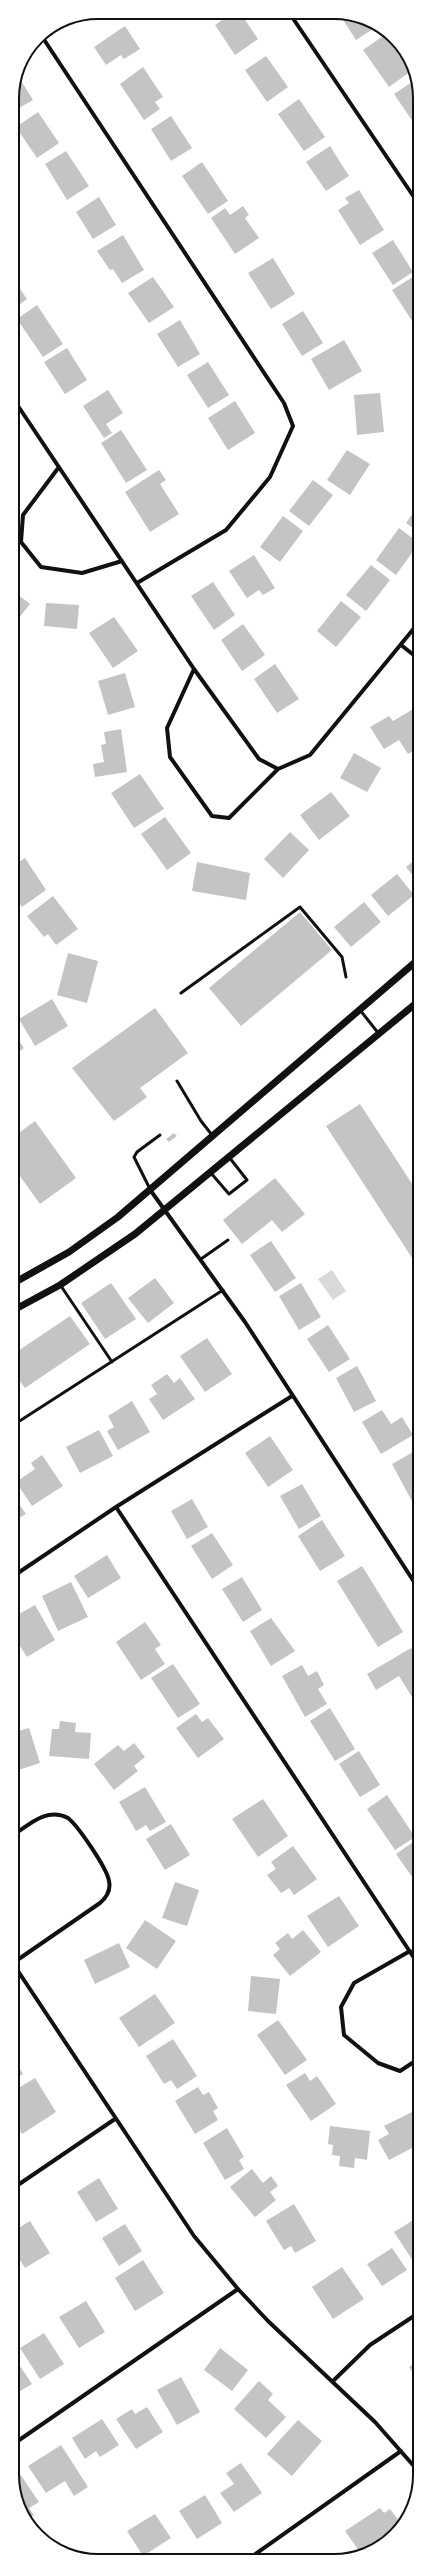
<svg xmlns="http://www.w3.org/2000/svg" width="432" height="2573" viewBox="0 0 432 2573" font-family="Bitter,serif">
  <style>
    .water { fill: #d9d9d9 }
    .building { fill: #c4c4c4 }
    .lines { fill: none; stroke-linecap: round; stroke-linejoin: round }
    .service { stroke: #111; stroke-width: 3 }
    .minor { stroke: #111; stroke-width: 4 }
    .tertiary { stroke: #111; stroke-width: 7 }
    .rim { fill: none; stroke: #111; stroke-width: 2 }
  </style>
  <rect width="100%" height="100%" fill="#fff"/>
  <path class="water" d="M332,1270L346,1291L333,1300L318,1279Z"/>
  <path class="building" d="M232,13L241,14L258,39L235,55L215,25Z
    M340,15H356L376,27L356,40Z
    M125,26L140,49L124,59L121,55L106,65L94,47Z
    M386,34L394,38L403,51L411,71L389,87L363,50Z
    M266,56L288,87L267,102L245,70Z
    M143,67L163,97L155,102L160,109L144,120L120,84Z
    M17,74L33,100L12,112V92Z
    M415,80L420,92V132L394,94Z
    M299,99L325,137L304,151L278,114Z
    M38,112L59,143L37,158L16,127Z
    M171,116L192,148L171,161L151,129Z
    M330,146L349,176L326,191L306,162Z
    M66,151L89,186L67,200L45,164Z
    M202,162L228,201L208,214L182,176Z
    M359,190L384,230L360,245L338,210L349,203L345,198Z
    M99,197L116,225L93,239L76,212Z
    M243,206L249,215L245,218L259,238L235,254L211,218L225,208L230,215Z
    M123,235L144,270L122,283L113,269L110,270L97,251Z
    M393,240L413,272L393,285L372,253Z
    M273,258L295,294L271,309L248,273Z
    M416,275L420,281V324L416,327L392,290Z
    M12,277L27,299L12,310Z
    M153,277L174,307L149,323L128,293Z
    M37,305L63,344L43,357L17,319Z
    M303,311L323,343L302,356L282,324Z
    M180,320L200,354L178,367L157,334Z
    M420,336V350L413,341Z
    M344,340L362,371L329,390L311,359Z
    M67,348L87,380L65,394L44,362Z
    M208,362L229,395L208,408L187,375Z
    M108,390L123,413L106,424L112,433L104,438L83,406Z
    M380,393L384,432L357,435L354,395Z
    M235,401L255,433L228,450L208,418Z
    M121,430L147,470L126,483L101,443Z
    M347,450L370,464L350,495L327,480Z
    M159,470L166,480L160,484L179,514L150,532L125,492Z
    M313,480L333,495L309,526L289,511Z
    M420,503V533L406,523Z
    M283,516L303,531L280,562L260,547Z
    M399,528L419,543L396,575L376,560Z
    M254,555L275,588L263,595L259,590L247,598L229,571Z
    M371,565L390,580L366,611L346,595Z
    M213,582L235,615L214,630L191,596Z
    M12,590L30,604L15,623L12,621Z
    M341,601L361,617L336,647L317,631Z
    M46,603L79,605L77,629L44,626Z
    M114,617L138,651L113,668L89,633Z
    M243,624L265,655L242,671L221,640Z
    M275,664L299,699L277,713L254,679Z
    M125,673L135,707L108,715L98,681Z
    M420,705V747L408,754L399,740L384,749L370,727L389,716L393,721Z
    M121,729L127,772L95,777L93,764L104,762L101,745L106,744L104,732Z
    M354,753L381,768L367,792L340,778Z
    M140,774L164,809L134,828L111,793Z
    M331,792L350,816L319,840L300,815Z
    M165,817L191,853L167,870L141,834Z
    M290,832L309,850L283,878L264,859Z
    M420,856V884L406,867Z
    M25,858L46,890L22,907L12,892V866Z
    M197,862L250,873L246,900L192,891Z
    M397,874L414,895L388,916L371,895Z
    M53,896L78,929L56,945L48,934L44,937L27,916Z
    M364,902L381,922L351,947L334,927Z
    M300,912L332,950L241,1026L209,988Z
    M68,953L98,961L87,1003L57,995Z
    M52,999L68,1026L35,1046L19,1019Z
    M155,1008L188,1053L140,1088L147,1097L114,1121L72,1068Z
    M12,1031L24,1048L12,1057Z
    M360,1104L420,1196V1257L414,1261L326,1126Z
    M35,1121L76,1178L40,1204L12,1165V1138Z
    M174,1133L177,1136L169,1142L166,1139Z
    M275,1178L305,1214L282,1232L272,1220L242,1244L223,1220Z
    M271,1241L296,1278L275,1292L250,1255Z
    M155,1278L174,1303L148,1323L128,1298Z
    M111,1283L136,1319L105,1339L81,1303Z
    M301,1283L321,1317L299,1330L279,1296Z
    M70,1316L90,1344L25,1388L12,1370V1355Z
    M328,1325L350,1359L329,1372L307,1339Z
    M207,1338L232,1374L205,1392L180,1356Z
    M357,1366L376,1401L354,1412L336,1378Z
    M167,1374L174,1383L180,1378L195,1399L163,1420L149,1399L157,1394L151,1385Z
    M132,1401L150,1432L118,1450L107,1431L114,1427L108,1416Z
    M382,1410L391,1424L402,1417L413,1435L381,1454L362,1422Z
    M99,1430L113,1456L80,1473L66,1447Z
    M270,1436L293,1470L268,1487L245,1453Z
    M413,1452L420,1465V1502L414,1505L392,1464Z
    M42,1455L63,1486L32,1506L16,1482L35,1469L31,1463Z
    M302,1484L321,1516L299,1529L280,1496Z
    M12,1494L26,1514L12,1522Z
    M192,1499L208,1527L187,1539L171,1511Z
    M322,1520L345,1556L320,1571L298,1536Z
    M212,1533L233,1565L212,1579L191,1546Z
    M107,1555L121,1578L88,1598L74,1576Z
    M362,1566L403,1632L378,1647L337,1581Z
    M242,1577L262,1610L243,1622L222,1589Z
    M71,1582L88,1617L58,1631L42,1596Z
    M35,1605L55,1640L27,1657L12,1633V1618Z
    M271,1618L295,1651L271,1666L250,1631Z
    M145,1622L161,1645L155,1649L165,1664L141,1680L116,1642Z
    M411,1648L420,1662V1710L399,1676L376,1690L367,1674Z
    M12,1652L19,1662L12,1666Z
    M173,1664L200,1704L178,1718L151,1678Z
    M302,1665L308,1676L317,1671L324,1685L318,1689L327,1704L305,1717L282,1676Z
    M330,1708L355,1749L335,1761L310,1721Z
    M196,1714L202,1722L208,1718L224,1739L198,1758L176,1728Z
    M60,1721L76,1723L75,1732L91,1733L89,1759L49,1756L52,1729H59Z
    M29,1728L40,1763L12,1772V1733Z
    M134,1743L145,1757L134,1766L138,1771L114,1790L94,1764L118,1745L124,1751Z
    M359,1751L380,1785L360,1797L339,1764Z
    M145,1787L166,1822L150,1831L146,1825L136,1831L119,1802Z
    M387,1795L415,1837L395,1850L367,1809Z
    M263,1799L288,1836L258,1857L232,1819Z
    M171,1824L190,1855L165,1870L146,1839Z
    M416,1840L420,1845V1888L396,1854Z
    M293,1846L317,1879L294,1895L289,1888L281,1893L267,1875L276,1869L271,1862Z
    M175,1882L199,1890L187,1926L162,1918Z
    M339,1896L359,1926L328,1947L307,1916Z
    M145,1920L176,1941L157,1969L126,1948Z
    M303,1930L321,1952L290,1976L273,1955L280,1949L275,1943L288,1933L292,1939Z
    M119,1943L130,1967L95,1984L84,1960Z
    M251,1976L280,1979L276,2014L248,2011Z
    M155,1994L175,2023L139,2047L119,2018Z
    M278,2020L307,2060L285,2075L257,2035Z
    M173,2039L197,2076L177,2089L171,2080L164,2084L146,2056Z
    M12,2057L23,2074L12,2080Z
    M305,2073L310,2081L317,2076L336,2104L311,2121L286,2085Z
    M35,2078L56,2112L22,2134L12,2117V2092Z
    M198,2087L203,2095L209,2092L218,2108L213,2111L218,2120L195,2134L175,2101Z
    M414,2111L420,2122V2153L416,2146L389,2160L378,2140L389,2134L384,2126Z
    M330,2126L370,2131L367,2160L355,2158L354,2168L339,2166L340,2156L332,2155L333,2145L328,2144Z
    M227,2128L244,2157L239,2160L244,2169L225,2180L203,2143Z
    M252,2169L263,2183L271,2176L278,2186L270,2192L276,2200L255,2217L230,2187Z
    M99,2178L118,2209L96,2222L77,2192Z
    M294,2204L316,2241L295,2253L291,2246L284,2250L266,2221Z
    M420,2216V2260L415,2264L394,2232Z
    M30,2221L50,2253L25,2268L12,2248V2232Z
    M125,2224L142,2251L119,2266L102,2238Z
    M392,2248L407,2270L382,2286L367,2264Z
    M143,2260L164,2293L135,2311L115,2278Z
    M342,2267L364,2299L333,2319L312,2287Z
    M86,2301L105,2332L79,2348L59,2317Z
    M44,2333L64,2364L40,2379L20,2348Z
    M220,2348L248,2370L232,2391L204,2370Z
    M420,2359V2382L409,2367Z
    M16,2360L32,2384L12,2396V2362Z
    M181,2377L200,2412L177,2425L157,2390Z
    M259,2381L273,2394L268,2400L286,2417L266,2438L234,2409Z
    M147,2407L163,2432L136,2449L116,2419L132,2409L135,2414Z
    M102,2419L119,2445L100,2457L96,2451L85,2459L72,2438Z
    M298,2420L322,2441L292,2476L267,2454Z
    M61,2445L88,2487L74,2496L65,2481L46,2493L28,2466Z
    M241,2463L262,2493L234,2512L220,2493L234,2484L226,2473Z
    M20,2474L39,2502L29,2508L34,2515L28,2519L12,2481Z
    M205,2495L222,2523L197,2539L179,2511Z
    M380,2508L384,2513L390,2509L402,2525L395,2536L372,2552L362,2555L345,2531Z
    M155,2514L171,2538L143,2556L127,2531Z"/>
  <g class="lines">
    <path class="service" d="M181,993L300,907L342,957L346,977
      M360,1010L379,1034
      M177,1081L201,1121L212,1135
      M210,1172L229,1194L247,1180L229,1157
      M150,1189L134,1157L137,1152L160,1135
      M201,1259L228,1240
      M61,1286L112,1362
      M12,1413L18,1422L223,1290
      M12,1434L18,1422"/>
    <path class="minor" d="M290,14L420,206
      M41,35L284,403L293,426L270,477L226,530L137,583
      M12,397L194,669L259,759L278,769
      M59,467L23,515L21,542L41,567L82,573L122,561
      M401,645L420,660
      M194,669L167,728L170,757L212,816L229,818L278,769L310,755L420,621
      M151,1191L245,1322L420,1591
      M116,1507L420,1967
      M12,1577L116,1507L292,1396
      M12,1836C29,1825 46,1807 68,1818C78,1826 107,1868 109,1881C111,1890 107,1897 100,1903L13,1963
      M410,1951L354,1983L341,2007L344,2035L378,2063L400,2071L420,2058
      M12,1962L194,2236L238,2289L268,2321L375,2422L420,2473
      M12,2189L115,2119
      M333,2381L370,2345L420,2312
      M12,2445L238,2289
      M247,2560L401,2451"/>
    <path class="tertiary" d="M12,1284L69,1252L118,1217L420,958
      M12,1311L60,1285L135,1234L420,1000"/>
  </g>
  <path d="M0 0H432V2573H0ZM98 19H334A79 79 0 0 1 413 98V2475A79 79 0 0 1 334 2554H98A79 79 0 0 1 19 2475V98A79 79 0 0 1 98 19Z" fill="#fff" fill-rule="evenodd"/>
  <path class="rim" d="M98 19H334A79 79 0 0 1 413 98V2475A79 79 0 0 1 334 2554H98A79 79 0 0 1 19 2475V98A79 79 0 0 1 98 19Z"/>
</svg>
